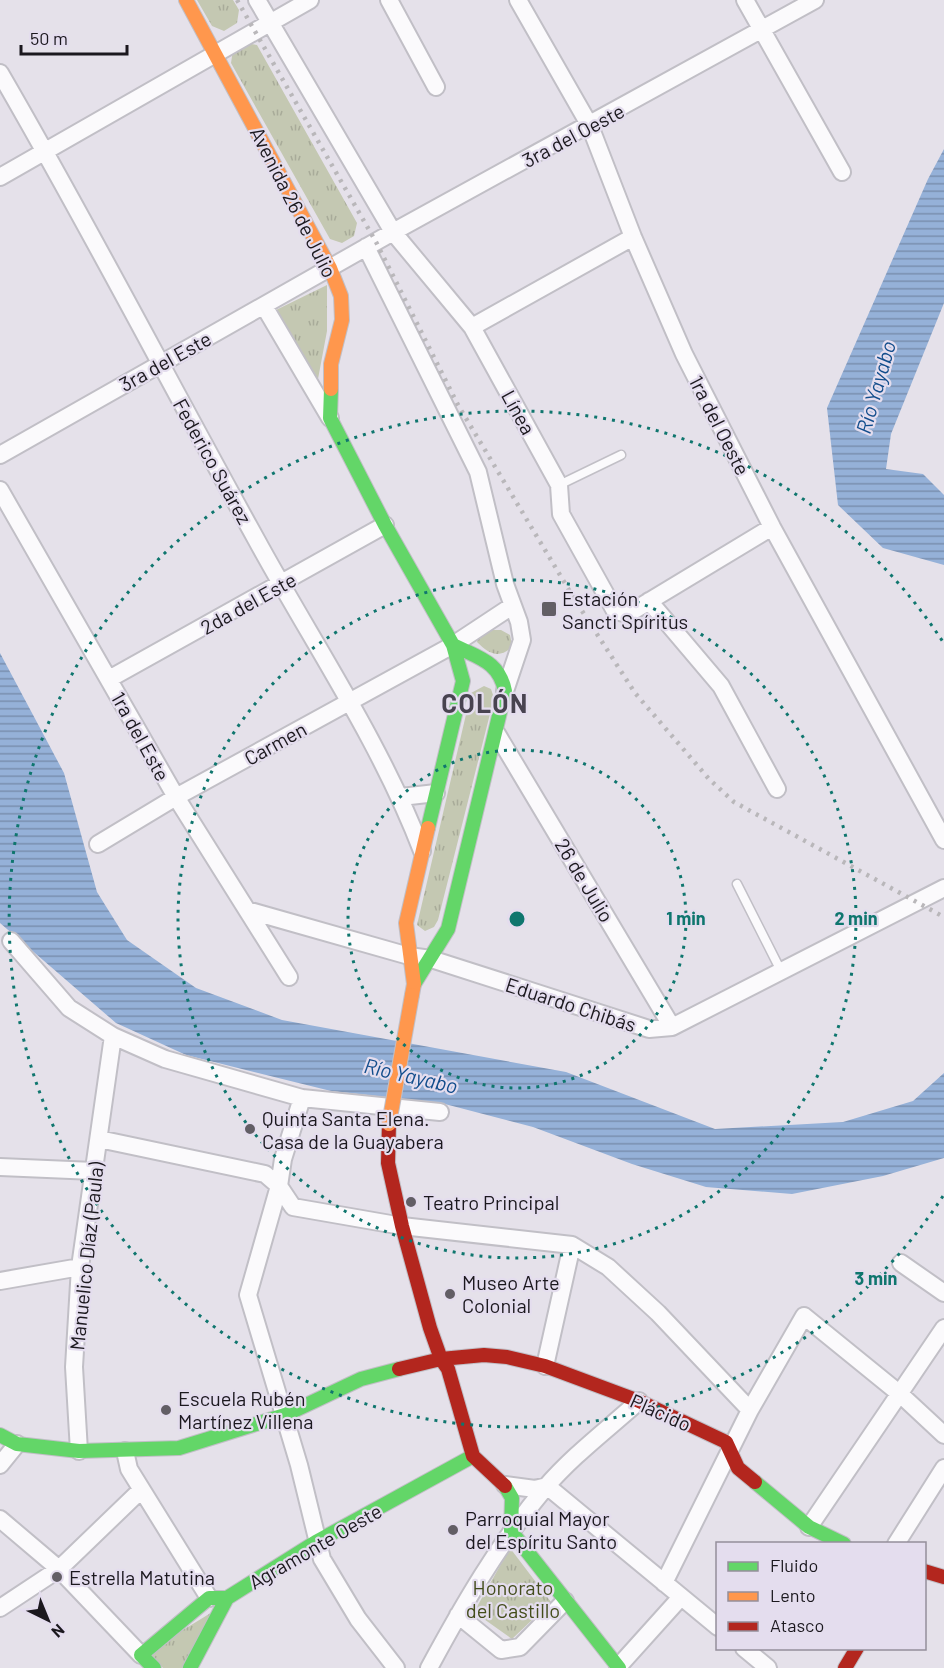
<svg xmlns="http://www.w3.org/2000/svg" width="944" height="1668" viewBox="0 0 944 1668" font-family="Barlow,sans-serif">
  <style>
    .grass { fill: url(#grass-tufts) }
    .water { fill: url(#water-rules) }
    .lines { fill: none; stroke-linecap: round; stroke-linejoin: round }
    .lane-casing { stroke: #c1bfc6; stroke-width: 11 }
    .street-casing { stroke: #c1bfc6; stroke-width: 20 }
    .fast-casing { stroke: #c1bfc6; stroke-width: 16 }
    .slow-casing { stroke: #c1bfc6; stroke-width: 16 }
    .jam-casing { stroke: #c1bfc6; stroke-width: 16 }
    .lane { stroke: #fbfafc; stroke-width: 8 }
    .street { stroke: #fbfafc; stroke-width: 16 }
    .fast { stroke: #63d668; stroke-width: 14 }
    .slow { stroke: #ff974d; stroke-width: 14 }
    .jam { stroke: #b3261e; stroke-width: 14 }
    .rail { stroke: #b9b7ba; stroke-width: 4.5; stroke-dasharray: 3 6; stroke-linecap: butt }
    .slow-bridge-casing { stroke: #c1bfc6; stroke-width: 16; stroke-linecap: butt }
    .slow-bridge { stroke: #ff974d; stroke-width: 14 }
    .ring { fill: none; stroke: #0f766e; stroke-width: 3; stroke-dasharray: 3 6 }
    .poi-dot { fill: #625e65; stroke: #e4ddee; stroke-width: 2 }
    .labels { text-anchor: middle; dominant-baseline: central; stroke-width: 4.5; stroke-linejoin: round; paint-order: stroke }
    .street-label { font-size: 20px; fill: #1b181e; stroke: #e4ddee }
    .poi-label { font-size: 20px; fill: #1b181e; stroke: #e4ddee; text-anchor: start }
    .park-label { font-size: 20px; fill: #434c1b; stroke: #e4ddee }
    .water-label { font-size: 21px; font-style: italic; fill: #124d8c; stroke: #e4ddee }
    .district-label { font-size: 26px; font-weight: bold; letter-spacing: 1.5px; fill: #484350; stroke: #e4ddee }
    .centre { fill: #0f766e; stroke: #e4ddee; stroke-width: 3 }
    .ring-label { font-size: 18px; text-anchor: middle; font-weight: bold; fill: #0f766e; stroke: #e4ddee; stroke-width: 4.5; stroke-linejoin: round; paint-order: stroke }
  </style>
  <defs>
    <pattern id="grass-tufts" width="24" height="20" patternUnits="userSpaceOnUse" patternTransform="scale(1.5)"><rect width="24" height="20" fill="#c4c8b2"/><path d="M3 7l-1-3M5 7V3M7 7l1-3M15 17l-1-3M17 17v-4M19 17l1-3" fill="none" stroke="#a8ab99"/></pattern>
    <pattern id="water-rules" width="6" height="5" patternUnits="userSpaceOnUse" patternTransform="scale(1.5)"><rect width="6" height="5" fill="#95b1d8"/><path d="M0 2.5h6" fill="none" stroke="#798faf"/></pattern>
  </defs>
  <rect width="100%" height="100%" fill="#e5e1ea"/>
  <path class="grass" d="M197,0H233L239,10L237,23L224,31L212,26Z
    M245,43L257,45L357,223L354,236L342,243L330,239L231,63L233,50Z
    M327,285V331L318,379L276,310Z
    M486,630H501L510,635L512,647C499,659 489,654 477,642L478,635Z
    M484,686L491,689L494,698L438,920L434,927L425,931L417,925L471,693Z
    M510,1548L551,1602L512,1639L474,1612Z
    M214,1611L183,1668H163L147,1652Z"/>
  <path class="water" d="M944,149V303L891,434L886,469L923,474L944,495V565L883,548L838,505L827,408L928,179Z
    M0,653L64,773L97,892L127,940L196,988L282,1020L566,1072L715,1129L843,1122L913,1101L944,1073V1158L883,1176L792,1194L706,1187L632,1164L533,1127L441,1103L331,1091L186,1055L116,1023L0,923Z"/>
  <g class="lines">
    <defs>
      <path id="lane" d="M559,485L621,455
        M737,884L781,971"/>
      <path id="street" d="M257,0L393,232L472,327L559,485L561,514L615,611L628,614L772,527
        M389,0L436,87
        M518,0L590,126L633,237L684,354L772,527L944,840
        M745,0L842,172
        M0,73C89,226 170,384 256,539C312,642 380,741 422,851
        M0,177L310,0
        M366,247L478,472L505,584L519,622L522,640L505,691
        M264,306L330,418
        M472,327L633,237
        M0,455L393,232L815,0
        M0,490L176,797L289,977
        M649,601L721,686L777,789
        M109,679L385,525
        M497,734L672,1027
        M401,797L436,793
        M98,844L176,797L453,645L512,606
        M247,910L409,956L431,959L649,1029L672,1027L944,888
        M11,941L69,1008L113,1036L165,1059L302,1098L440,1112
        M302,1098L283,1159L279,1186L248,1295L299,1465L322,1559L358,1619L396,1668
        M99,1139L265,1174L279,1186L293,1207L402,1226L572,1245L608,1267L658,1313L750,1410
        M0,1167L94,1171
        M901,1263L944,1293
        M0,1281L80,1267
        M545,1366L572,1245
        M79,1451L74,1367L80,1267L113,1036
        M125,1451L129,1469L209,1598
        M0,1465L17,1444
        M505,1485L535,1489L547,1486L718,1627
        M0,1519L59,1569L141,1655
        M809,1527L944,1328
        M896,1544L944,1468
        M664,1583L750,1410L804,1316L900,1394L944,1435
        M0,1608L59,1569L141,1490
        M458,1615L501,1650L520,1647L565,1601
        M744,1648L768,1668
        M618,1667L681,1597
        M429,1668C463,1605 499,1543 545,1488C572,1456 608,1429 639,1401"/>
      <path id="fast" d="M331,389L330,418L385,525L453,645L463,681L428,828
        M414,984L448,929L505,691C499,661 478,658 453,645
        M0,1435L17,1444L79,1451L179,1448L285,1415L361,1379L399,1369
        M755,1482L809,1527L844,1544
        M505,1486L512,1498L511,1531L619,1668
        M154,1668L141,1655L209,1598H227
        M190,1668L227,1598L316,1542L473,1456"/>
      <path id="slow" d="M186,0L330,268L341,296L342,320L331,364V389
        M412,995L414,984L406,923L428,828"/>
      <path id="jam" d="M389,1124L388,1163L402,1226L430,1328L441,1359L448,1369L473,1456L505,1486
        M399,1369L441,1359L484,1355L507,1357L545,1366L639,1401L726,1442L738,1468L755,1482
        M924,1571L944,1577
        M845,1668L857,1648"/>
    </defs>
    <use href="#lane" class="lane-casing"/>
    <use href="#street" class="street-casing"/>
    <use href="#fast" class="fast-casing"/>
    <use href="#slow" class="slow-casing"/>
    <use href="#jam" class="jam-casing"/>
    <use href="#lane" class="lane"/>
    <use href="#street" class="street"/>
    <use href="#fast" class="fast"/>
    <use href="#slow" class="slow"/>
    <use href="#jam" class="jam"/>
    <path class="rail" d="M237,0L376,242L458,405L575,600L635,693L709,779L734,802L944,917"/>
    <defs>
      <path id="slow-bridge" d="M389,1124L412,995"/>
    </defs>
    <use href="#slow-bridge" class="slow-bridge-casing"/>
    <use href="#slow-bridge" class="slow-bridge"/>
  </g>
  <g class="ring">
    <circle cx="517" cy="919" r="169"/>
    <circle cx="517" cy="919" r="339"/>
    <path d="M943 1196A508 508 0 1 1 943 642"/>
  </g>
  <g class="poi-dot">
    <rect x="541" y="601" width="16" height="16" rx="3"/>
    <circle cx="250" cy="1129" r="6"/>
    <circle cx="411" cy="1202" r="6"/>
    <circle cx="450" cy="1294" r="6"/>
    <circle cx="166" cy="1410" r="6"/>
    <circle cx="453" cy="1530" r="6"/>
    <circle cx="57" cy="1577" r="6"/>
  </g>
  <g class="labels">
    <g class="street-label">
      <text transform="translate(573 135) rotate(-28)">3ra del Oeste</text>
      <text transform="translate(294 202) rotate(63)">Avenida 26 de Julio</text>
      <text transform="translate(165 361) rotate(-29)">3ra del Este</text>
      <text transform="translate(519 412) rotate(61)">Línea</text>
      <text transform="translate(720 425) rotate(63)">1ra del Oeste</text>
      <text transform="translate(213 461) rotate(61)">Federico Suárez</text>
      <text transform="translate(248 603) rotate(-29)">2da del Este</text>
      <text transform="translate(141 736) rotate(61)">1ra del Este</text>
      <text transform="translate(275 743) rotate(-29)">Carmen</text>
      <text transform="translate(585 880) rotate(59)">26 de Julio</text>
      <text transform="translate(571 1004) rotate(18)">Eduardo Chibás</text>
      <text transform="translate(86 1256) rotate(-84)">Manuelico Díaz (Paula)</text>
      <text transform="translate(661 1412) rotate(24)">Plácido</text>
      <text transform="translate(315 1546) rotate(-30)">Agramonte Oeste</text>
    </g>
    <g class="poi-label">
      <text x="562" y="598">Estación<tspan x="562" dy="23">Sancti Spíritus</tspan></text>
      <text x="262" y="1118">Quinta Santa Elena.<tspan x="262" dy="23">Casa de la Guayabera</tspan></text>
      <text x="423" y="1202">Teatro Principal</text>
      <text x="462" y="1282">Museo Arte<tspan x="462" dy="23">Colonial</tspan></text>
      <text x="178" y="1398">Escuela Rubén<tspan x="178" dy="23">Martínez Villena</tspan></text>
      <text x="465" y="1518">Parroquial Mayor<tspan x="465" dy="23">del Espíritu Santo</tspan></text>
      <text x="69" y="1577">Estrella Matutina</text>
    </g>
    <g class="park-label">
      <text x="513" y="1587">Honorato<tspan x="513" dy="23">del Castillo</tspan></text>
    </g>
    <g class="water-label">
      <text transform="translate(875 387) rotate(-74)">Río Yayabo</text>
      <text transform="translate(411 1075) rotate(13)">Río Yayabo</text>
    </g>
    <g class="district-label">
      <text x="485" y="702">COLÓN</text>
    </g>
  </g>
  <circle cx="517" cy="919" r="9" class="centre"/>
  <g class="ring-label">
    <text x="686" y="925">1 min</text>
    <text x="856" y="925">2 min</text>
    <text x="876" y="1285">3 min</text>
  </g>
  <rect x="716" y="1542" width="210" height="108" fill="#e4ddee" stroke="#948e9b" stroke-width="1.5"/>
  <rect x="728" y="1562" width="30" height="9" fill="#63d668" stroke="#948e9b" stroke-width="1.5"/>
  <text x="770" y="1572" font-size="18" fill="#1b181e">Fluido</text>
  <rect x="728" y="1592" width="30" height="9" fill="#ff974d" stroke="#948e9b" stroke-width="1.5"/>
  <text x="770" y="1602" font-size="18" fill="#1b181e">Lento</text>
  <rect x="728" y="1622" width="30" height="9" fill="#b3261e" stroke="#948e9b" stroke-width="1.5"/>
  <text x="770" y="1632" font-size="18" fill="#1b181e">Atasco</text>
  <g transform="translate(48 1620) rotate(137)" stroke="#e4ddee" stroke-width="4.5" paint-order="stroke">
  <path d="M0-4.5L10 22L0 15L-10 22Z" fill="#1b181e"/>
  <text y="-9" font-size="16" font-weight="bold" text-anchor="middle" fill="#1b181e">N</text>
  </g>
  <path d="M21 45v9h106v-9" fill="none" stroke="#1b181e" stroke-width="3"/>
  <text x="30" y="45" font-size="18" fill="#1b181e" stroke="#e4ddee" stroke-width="4.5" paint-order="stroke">50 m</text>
</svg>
